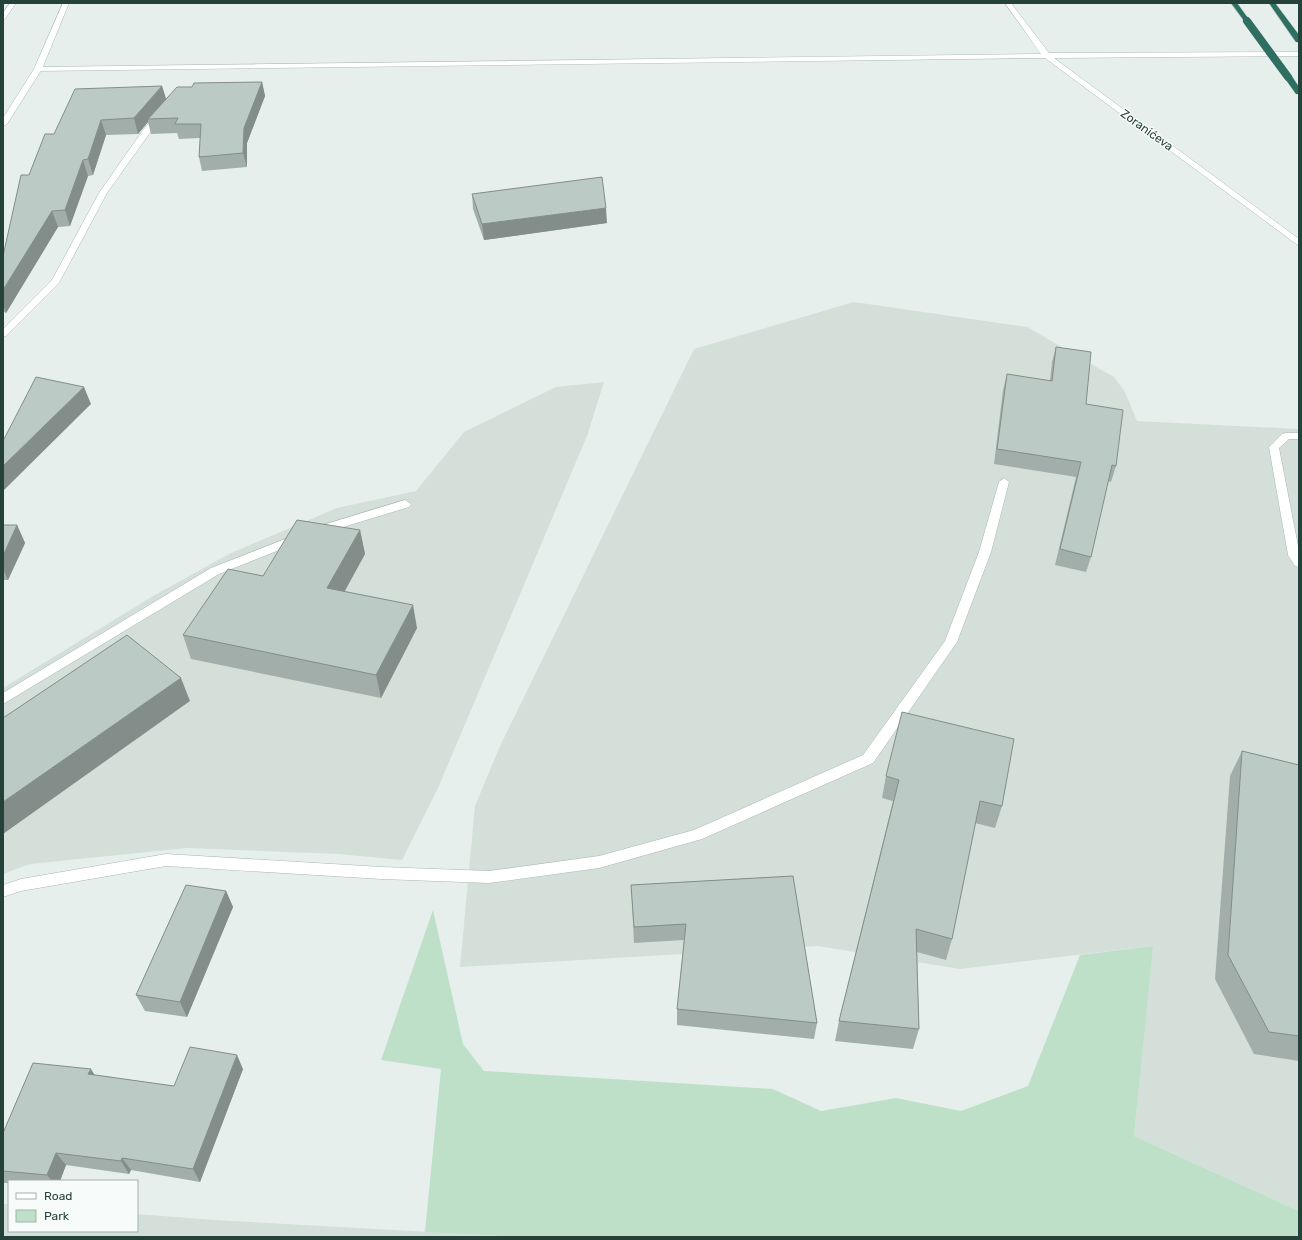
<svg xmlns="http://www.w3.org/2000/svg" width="1302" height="1240" viewBox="0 0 1302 1240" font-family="Rubik,sans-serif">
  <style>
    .built { fill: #d4dfda }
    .green { fill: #bfe0c8 }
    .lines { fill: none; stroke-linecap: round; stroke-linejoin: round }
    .lane-casing { stroke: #a8b8b2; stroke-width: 1 }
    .street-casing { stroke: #a8b8b2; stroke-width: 1 }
    .secondary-casing { stroke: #a4bbb3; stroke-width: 1 }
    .highway-casing { stroke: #c2cac8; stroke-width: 1 }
    .lane { fill: #fff; fill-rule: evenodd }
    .street { fill: #fff; fill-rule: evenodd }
    .secondary { fill: #fff; fill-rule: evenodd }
    .highway { fill: #2f6f62; fill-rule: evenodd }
    .highway-bridge-casing { stroke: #c2cac8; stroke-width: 8; stroke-linecap: butt }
    .highway-bridge { stroke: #2f6f62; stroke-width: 8 }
    .wall { fill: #a1aea9 }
    .shaded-wall { fill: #838d89 }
    .building { fill: #bbcac4; stroke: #838d89 }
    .labels { text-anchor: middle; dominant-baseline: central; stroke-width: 3; stroke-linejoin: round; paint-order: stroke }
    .far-street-label { font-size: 12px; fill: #24423a; stroke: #f7fbf9 }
  </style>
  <rect width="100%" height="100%" fill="#e6efeb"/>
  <path class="built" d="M854,302L1027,327L1114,377L1125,392L1137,421L1299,429V1211L1134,1136L1152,946L960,969L818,946L460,967L475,806L500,746L694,349Z
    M604,382L587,436L438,788L402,860L339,854L187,848L30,864L3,874V688L153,596L231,553L337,508L416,491L464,432L556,387Z
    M3,1204H9V1231H137V1214L214,1220L521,1237H3Z"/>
  <path class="green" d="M433,910L463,1044L484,1071L773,1089L821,1111L896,1098L961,1111L1028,1086L1080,955L1153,946L1134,1136L1299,1211V1237H521L425,1232L441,1069L381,1060Z"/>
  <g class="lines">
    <defs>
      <path id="lane" d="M10,3H16L5,19L3,20V13Z
        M1286,433H1299V439H1289L1279,448L1299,551V567L1295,566L1288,555L1269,447L1282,434Z
        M405,500L411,504L409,507L317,535L311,531L313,528Z
        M298,534L302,535L304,538L302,541L219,574L3,704V693L211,568Z"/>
      <path id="street" d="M1005,3H1011L1049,53L1299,52V56L1054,58L1299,239V246L1045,58L38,71L34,69L38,67L1041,54Z
        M158,114L165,116L149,134L107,193L59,283L6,336L3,337V329L52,280L99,193L143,130Z
        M1004,478L1009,482L991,552L957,642L873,763L702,839L599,868L489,883L382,879L166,866L21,891L3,897V885L21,879L166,854L382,867L489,871L599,856L694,830L863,755L945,641L979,552L999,482Z"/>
      <path id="secondary" d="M63,3H69L42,69L7,124L3,126V118L34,69Z"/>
      <path id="highway" d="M1231,3H1237L1250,21L1249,22H1245Z
        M1269,3H1275L1299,35V42H1296Z
        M1285,75H1291L1299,87V94H1296L1284,77Z"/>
    </defs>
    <use href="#lane" class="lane-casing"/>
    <use href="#street" class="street-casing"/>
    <use href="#secondary" class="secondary-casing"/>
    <use href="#highway" class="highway-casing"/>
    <use href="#lane" class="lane"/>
    <use href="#street" class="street"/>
    <use href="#secondary" class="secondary"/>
    <use href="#highway" class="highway"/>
    <defs>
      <path id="highway-bridge" d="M1247,21L1288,77"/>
    </defs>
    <use href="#highway-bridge" class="highway-bridge-casing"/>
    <use href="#highway-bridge" class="highway-bridge"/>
  </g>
  <path class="wall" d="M262,82L265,96L247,143V167L202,171L199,157L200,138L179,139L177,133L151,134L148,122L138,134L106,135L93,175L88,176L70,226L58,227L6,313L3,311V256L29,175L54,134L162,86L166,99L192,87Z
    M472,194L607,223L484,240L473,209Z
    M1056,347L1086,404L1116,466L1111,482L1108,481L1091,557L1086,572L1055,565L1076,477L994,464L1003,390L1007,374L1050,381L1052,362Z
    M3,525H17L25,543L8,580H3Z
    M360,530L365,554L345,591L417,628L381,698L191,659L183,635L263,576Z
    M1242,751L1299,765V1061L1254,1054L1215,979L1230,776Z
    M886,776L1002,806L995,828L975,823L952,939L946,960L917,952L919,1029L913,1049L835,1041L839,1021L893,801L882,798Z
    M793,876L817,1023L814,1039L677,1025V1009L684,940L634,943L632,902L631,885Z
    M226,891L233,907L187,1017L145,1011L136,995Z
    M243,1069L200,1182L131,1170L129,1174L66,1165L60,1181H9V1183H3V1133L95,1075L174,1086Z"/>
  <path class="shaded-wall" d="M262,82L265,96L247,143V167L243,153L244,128Z
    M162,86L167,102L148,119V122L138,134L134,118Z
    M101,120L106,135L93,175L88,159Z
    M83,160L88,176L70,226L65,210Z
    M606,208L607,223L484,240L482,224Z
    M52,211L58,227L6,313L3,304V290Z
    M84,387L91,404L3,491V466Z
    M17,525L25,543L8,580L3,569V556Z
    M360,530L365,554L333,612L327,588Z
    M413,605L417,628L381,698L376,675Z
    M181,678L190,701L3,834V802Z
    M226,891L233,907L187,1017L180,1002Z
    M237,1055L243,1069L200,1182L193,1169Z
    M91,1069L99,1082L88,1074Z
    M56,1153L66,1165L60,1181H52L47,1175Z
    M122,1158L131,1170L129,1174L121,1161Z"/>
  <path class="building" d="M262,82L244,128L243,153L199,157L201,124H175L178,118L148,119L177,87H192L194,83Z
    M162,86L134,118L101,120L88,159L83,160L65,210L52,211L3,290V256L21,175H29L45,134H54L75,89Z
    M602,177L606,208L482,224L472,194Z
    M1056,347L1091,352L1086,404L1123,410L1116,466L1112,465L1091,557L1060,549L1081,462L997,449L1007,374L1052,381Z
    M36,377L84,387L3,466V441Z
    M297,520L360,530L327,588L413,605L376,675L183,635L228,569L263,576Z
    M3,525H17L3,556Z
    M127,635L181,678L3,802V718Z
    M902,712L1014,739L1002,806L980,801L952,939L916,929L919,1029L839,1021L899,780L886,776Z
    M1242,751L1299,765V1036L1269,1032L1228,955Z
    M793,876L817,1023L677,1009L686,924L634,927L631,885Z
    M186,885L226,891L180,1002L136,995Z
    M190,1047L237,1055L193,1169L122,1158L121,1161L56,1153L47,1175L3,1171V1133L33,1063L91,1069L88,1074L174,1086Z"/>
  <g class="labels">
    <g class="far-street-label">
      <text transform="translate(1147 130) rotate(36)">Zoranićeva</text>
    </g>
  </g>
  <rect width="1302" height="1240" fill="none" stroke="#24423a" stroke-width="8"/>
  <rect x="8" y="1180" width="130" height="52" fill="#f7fbf9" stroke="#a3b1ad"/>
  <rect x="16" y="1193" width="20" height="6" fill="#ffffff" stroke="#a3b1ad"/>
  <text x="44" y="1200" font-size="12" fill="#24423a">Road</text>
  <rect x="16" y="1210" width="20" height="12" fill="#bfe0c8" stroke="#a3b1ad"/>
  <text x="44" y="1220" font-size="12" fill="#24423a">Park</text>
</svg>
